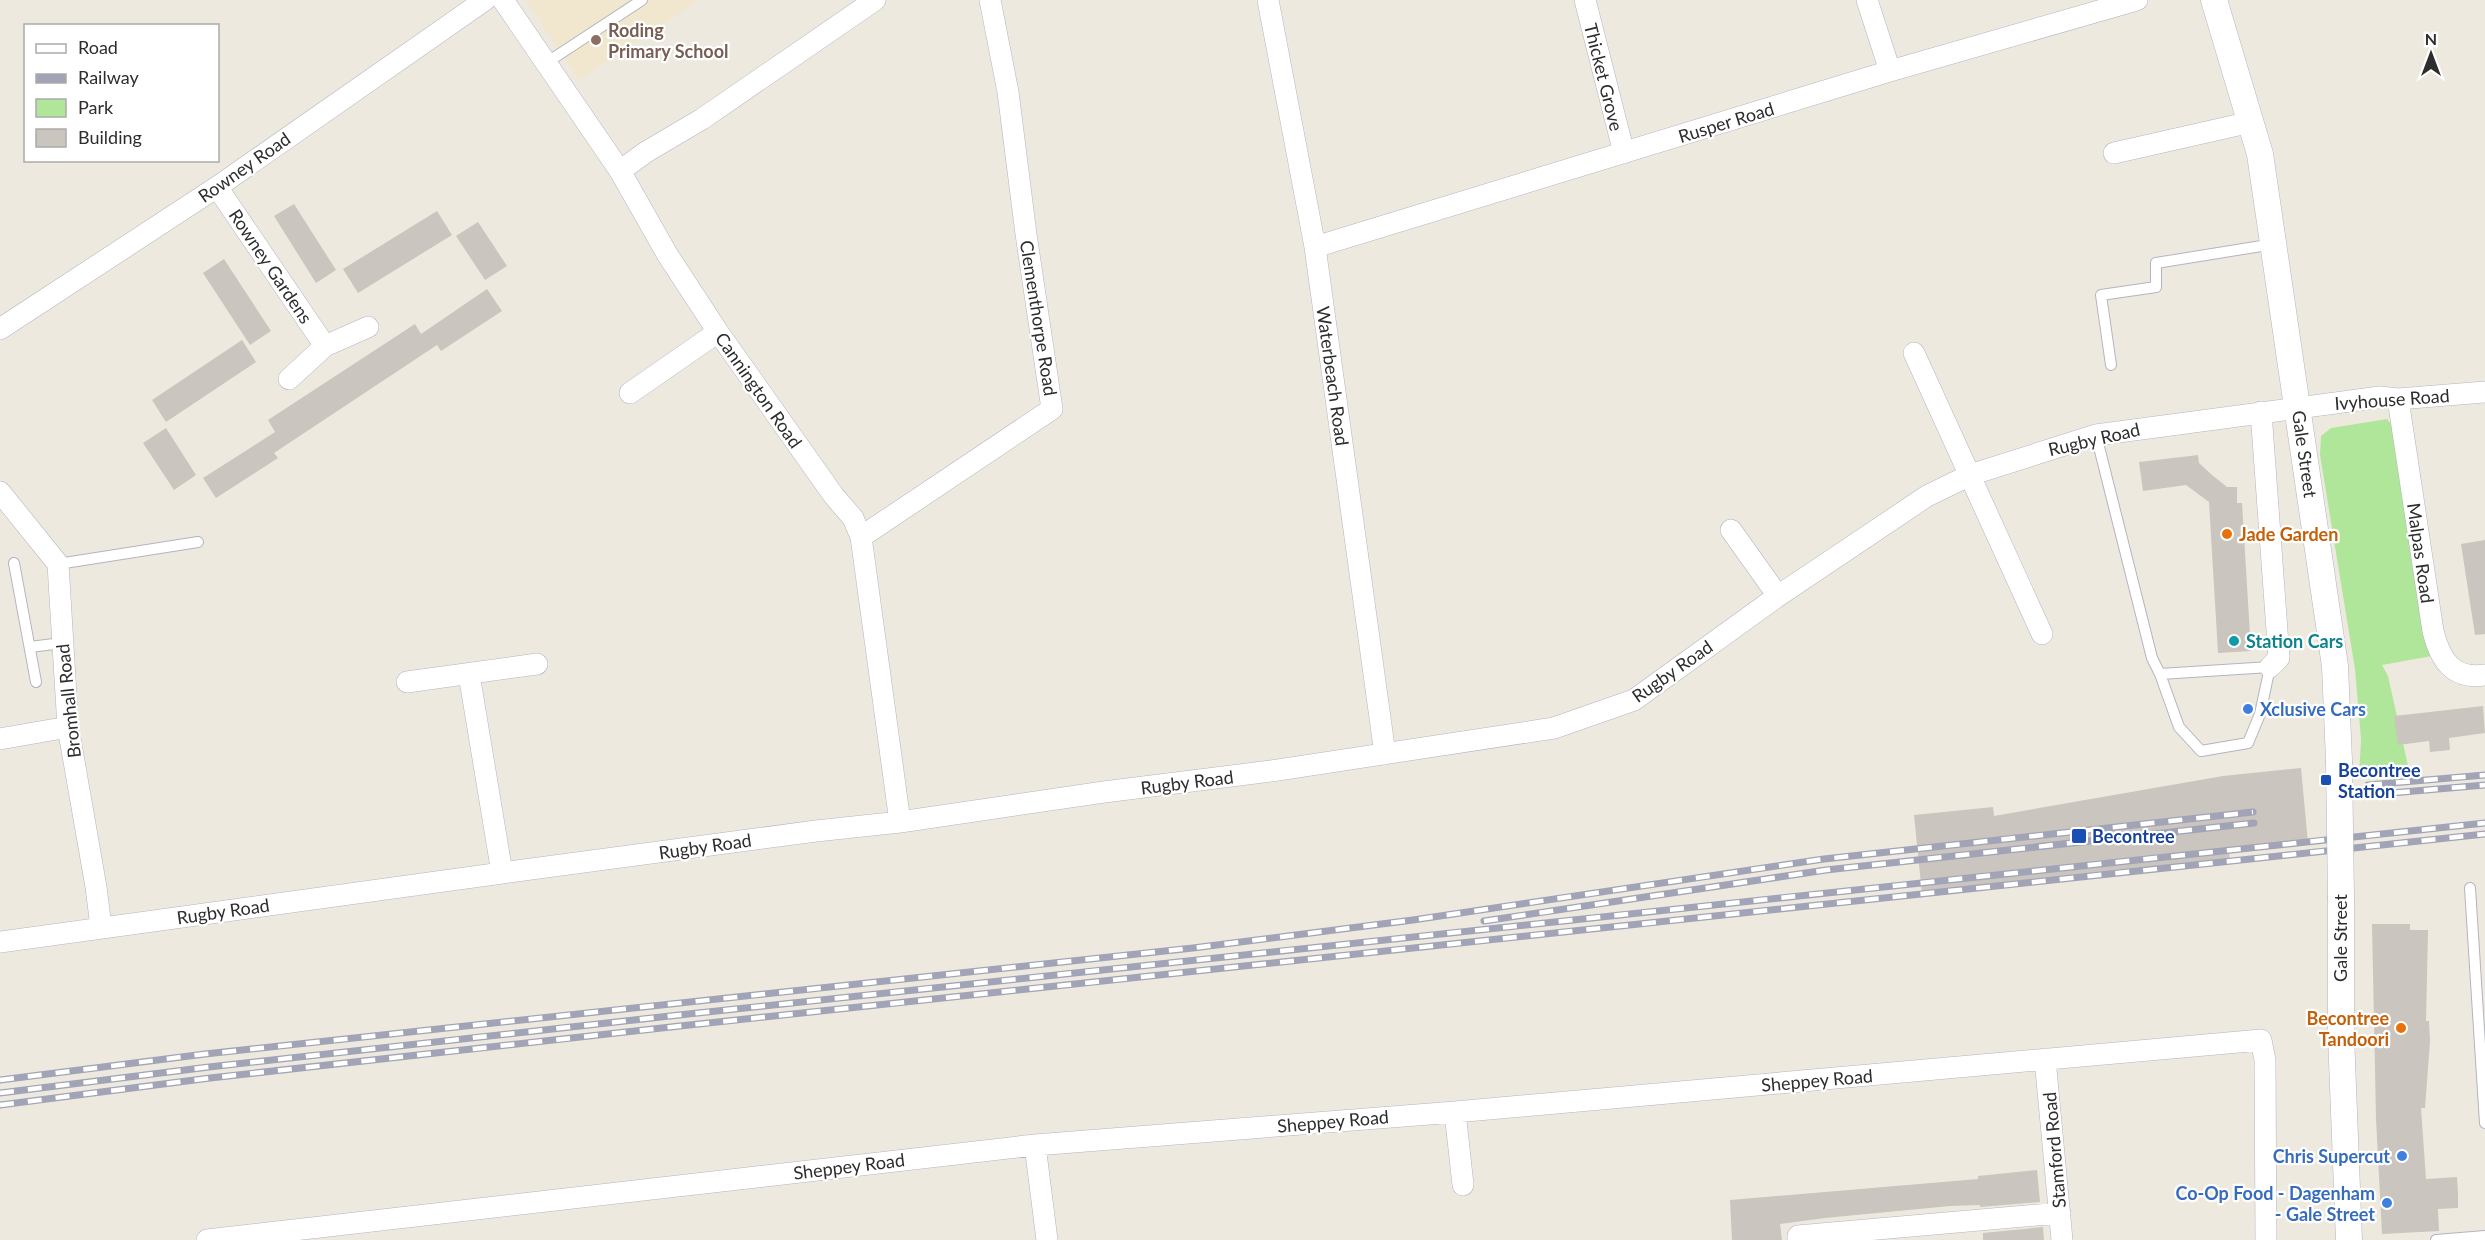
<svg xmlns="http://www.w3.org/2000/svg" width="2485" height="1240" viewBox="0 0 2485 1240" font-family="Lato,sans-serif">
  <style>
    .education { fill: #f0e7ce }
    .green { fill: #b0e69a }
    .building { fill: #cac5be }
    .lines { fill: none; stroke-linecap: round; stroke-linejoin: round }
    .service-casing { stroke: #b3b4c0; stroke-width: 12 }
    .minor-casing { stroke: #b3b4c0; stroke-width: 22 }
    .tertiary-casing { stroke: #b3b4c0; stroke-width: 27 }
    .service { stroke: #fff; stroke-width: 10 }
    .minor { stroke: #fff; stroke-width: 21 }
    .tertiary { stroke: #fff; stroke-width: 26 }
    .rail-casing { stroke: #a1a3b7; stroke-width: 7 }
    .rail { stroke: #fff; stroke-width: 4.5; stroke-dasharray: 14; stroke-linecap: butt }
    .tertiary-bridge-casing { stroke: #b3b4c0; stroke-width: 27; stroke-linecap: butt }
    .tertiary-bridge { stroke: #fff; stroke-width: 26 }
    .education-dot { fill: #8d6e63; stroke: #fff; stroke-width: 2 }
    .food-dot { fill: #e8710a; stroke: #fff; stroke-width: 2 }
    .culture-dot { fill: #0f9aa8; stroke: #fff; stroke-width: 2 }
    .shop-dot { fill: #3f7fe0; stroke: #fff; stroke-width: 2 }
    .transit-dot { fill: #1a4fb4; stroke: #fff; stroke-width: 2 }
    .labels { text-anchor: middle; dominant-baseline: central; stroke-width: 4.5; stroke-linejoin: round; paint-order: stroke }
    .education-label { font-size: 18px; font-weight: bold; fill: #785e54; stroke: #fff; text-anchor: start }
    .street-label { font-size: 18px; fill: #2d2d2d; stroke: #fff }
    .food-label { font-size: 18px; font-weight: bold; fill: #c56008; stroke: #fff; text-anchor: start }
    .culture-label { font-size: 18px; font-weight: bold; fill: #0d838f; stroke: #fff; text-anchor: start }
    .shop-label { font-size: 18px; font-weight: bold; fill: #366cbe; stroke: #fff; text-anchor: end }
    .transit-label { font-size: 18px; font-weight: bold; fill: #164399; stroke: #fff; text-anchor: start }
  </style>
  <rect width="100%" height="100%" fill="#eee9df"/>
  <path class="education" d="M526,0H699L579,80Z"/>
  <path class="green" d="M2387,419L2399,434L2432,656L2382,665L2388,676L2409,770L2359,778L2361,739L2355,669L2320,455L2321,436L2331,428Z"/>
  <path class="building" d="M294,204L336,270L316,283L274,216Z
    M437,211L452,235L358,293L343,269Z
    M478,222L507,266L485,280L456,236Z
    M224,259L271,331L250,345L203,273Z
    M487,289L502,311L441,351L437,345L274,453L278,458L216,498L203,478L275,432L268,420L415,324L421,334Z
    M242,340L256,362L166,422L152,400Z
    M166,428L196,475L174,490L143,443Z
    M2198,455L2199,463L2212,475L2227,487H2237V503H2242L2251,651L2218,653L2209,502L2186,485L2143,491L2139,462Z
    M2485,540V634L2475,635L2461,544Z
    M2483,706L2485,733L2449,738L2450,750L2430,752L2429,741L2398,745L2394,716Z
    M2301,768L2308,843L2229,851L2230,861L1922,894L1914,815L1993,807L1994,816L2223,776Z
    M2372,924H2410V930H2428L2426,1021H2429L2430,1042L2425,1108H2421L2426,1179L2457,1177L2458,1193V1208L2438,1209L2439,1231L2382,1234L2376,1119Z
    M2037,1170L2040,1202L1980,1207V1205L1950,1206L1825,1218L1780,1224L1782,1240H1732L1730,1200L1978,1179V1176Z
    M2043,1227L2044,1240H1983V1233Z"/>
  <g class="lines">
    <defs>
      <path id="service" d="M546,63L642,0
        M2111,365L2101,295L2156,287V263L2274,244
        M2096,435L2152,658L2160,674L2270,667L2260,714L2248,743L2201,751L2179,727L2160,674
        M14,563L36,682
        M58,564L198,542
        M30,647L62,643
        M2470,888L2485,1123
        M2436,1240L2485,1236"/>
      <path id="minor" d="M503,0L620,171L667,254L718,332L834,496L853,518L861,537L900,822
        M1268,0L1315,247L1385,754
        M1585,0L1624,153
        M1867,0L1890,71
        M2114,153L2251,122
        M620,171L646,152L702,119L875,0
        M217,187L325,346
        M1315,247L1890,71L2137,0
        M0,329L217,187L485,0
        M1914,353L2042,634
        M289,379L325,346L368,327
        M630,393L718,332
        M2398,399L2433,631C2440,659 2452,680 2485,675
        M2261,412L2279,658L2270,667
        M0,492L58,564L68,727L96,887L101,927
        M1731,530L1778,596
        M861,537L1052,409L1026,234L1008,92L990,0
        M469,674L502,873
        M407,682L537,664
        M0,739L68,727
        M0,942L502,873L816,831L900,822L1104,792L1271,771L1554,728L1634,700L1778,596L1927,496L1970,475L2096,435L2380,397L2398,399L2485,392
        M2045,1059L2062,1240
        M1455,1112L1463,1185
        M1035,1145L1047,1240
        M207,1240L1035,1145L1455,1112L2261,1040L2265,1060L2266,1240
        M1798,1240V1236L2060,1213"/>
      <path id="tertiary" d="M2214,0L2260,154L2335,666L2339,761
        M2341,898V1035L2349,1240"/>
    </defs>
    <use href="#service" class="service-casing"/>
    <use href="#minor" class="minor-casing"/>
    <use href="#tertiary" class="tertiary-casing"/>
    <use href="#service" class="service"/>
    <use href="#minor" class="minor"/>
    <use href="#tertiary" class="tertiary"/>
    <defs>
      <path id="rail" d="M2368,785L2485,775
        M2368,795L2485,785
        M1484,921L1826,870L2254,823
        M0,1080L205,1054L1193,948L1413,920L1824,859L2253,812
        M0,1093L209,1067L679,1015L2485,823
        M0,1105L210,1078L680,1026L2485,834"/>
    </defs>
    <use href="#rail" class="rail-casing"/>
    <use href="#rail" class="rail"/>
    <defs>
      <path id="tertiary-bridge" d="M2339,761L2341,898"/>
    </defs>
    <use href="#tertiary-bridge" class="tertiary-bridge-casing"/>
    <use href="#tertiary-bridge" class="tertiary-bridge"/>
  </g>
  <circle class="education-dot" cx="596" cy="40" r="6"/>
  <g class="food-dot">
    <circle cx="2227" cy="534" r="6"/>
    <circle cx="2401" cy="1028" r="6"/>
  </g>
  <circle class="culture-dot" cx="2234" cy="641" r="6"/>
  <g class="shop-dot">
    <circle cx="2248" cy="709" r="6"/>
    <circle cx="2402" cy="1156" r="6"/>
    <circle cx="2387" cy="1203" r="6"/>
  </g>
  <g class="transit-dot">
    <rect x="2320" y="774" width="12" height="12" rx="3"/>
    <rect x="2071" y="828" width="16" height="16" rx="3"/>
  </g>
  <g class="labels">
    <g class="education-label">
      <text x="608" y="30">Roding<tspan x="608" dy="21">Primary School</tspan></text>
    </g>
    <g class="street-label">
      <text transform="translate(1604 77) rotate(76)">Thicket Grove</text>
      <text transform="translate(1726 122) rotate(-17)">Rusper Road</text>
      <text transform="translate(244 167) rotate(-35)">Rowney Road</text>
      <text transform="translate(271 266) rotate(56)">Rowney Gardens</text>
      <text transform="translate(1039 318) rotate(81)">Clementhorpe Road</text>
      <text transform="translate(1333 376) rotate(82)">Waterbeach Road</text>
      <text transform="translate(759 390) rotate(55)">Cannington Road</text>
      <text transform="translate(2392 399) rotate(-4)">Ivyhouse Road</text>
      <text transform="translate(2094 439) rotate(-13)">Rugby Road</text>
      <text transform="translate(2305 454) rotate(82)">Gale Street</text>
      <text transform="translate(2421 553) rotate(82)">Malpas Road</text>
      <text transform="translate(1672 671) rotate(-35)">Rugby Road</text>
      <text transform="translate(68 701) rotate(-96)">Bromhall Road</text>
      <text transform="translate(1187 782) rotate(-7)">Rugby Road</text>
      <text transform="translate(705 846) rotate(-8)">Rugby Road</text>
      <text transform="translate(223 911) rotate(-8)">Rugby Road</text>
      <text transform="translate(2340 938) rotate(-90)">Gale Street</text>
      <text transform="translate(1817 1080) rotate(-5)">Sheppey Road</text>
      <text transform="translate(1333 1121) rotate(-5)">Sheppey Road</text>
      <text transform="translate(2054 1150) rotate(-95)">Stamford Road</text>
      <text transform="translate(849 1166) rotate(-7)">Sheppey Road</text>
    </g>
    <g class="food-label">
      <text x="2239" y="534">Jade Garden</text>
      <text x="2389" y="1018" text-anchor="end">Becontree<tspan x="2389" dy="21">Tandoori</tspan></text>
    </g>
    <g class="culture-label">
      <text x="2246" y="641">Station Cars</text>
    </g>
    <g class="shop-label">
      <text x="2260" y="709" text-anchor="start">Xclusive Cars</text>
      <text x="2390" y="1156">Chris Supercut</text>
      <text x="2375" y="1193">Co-Op Food - Dagenham<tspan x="2375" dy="21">- Gale Street</tspan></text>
    </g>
    <g class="transit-label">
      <text x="2338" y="770">Becontree<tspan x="2338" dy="21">Station</tspan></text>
      <text x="2092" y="836">Becontree</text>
    </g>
  </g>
  <rect x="24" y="24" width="195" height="138" fill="#ffffff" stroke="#ababab" stroke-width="1.5"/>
  <rect x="36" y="44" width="30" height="9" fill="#ffffff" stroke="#ababab" stroke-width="1.5"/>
  <text x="78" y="54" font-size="18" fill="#2d2d2d">Road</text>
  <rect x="36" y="74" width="30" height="9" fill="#a1a3b7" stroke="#ababab" stroke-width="1.5"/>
  <text x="78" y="84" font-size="18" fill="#2d2d2d">Railway</text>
  <rect x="36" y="99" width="30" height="18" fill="#b0e69a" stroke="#ababab" stroke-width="1.5"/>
  <text x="78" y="114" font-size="18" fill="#2d2d2d">Park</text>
  <rect x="36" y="129" width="30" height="18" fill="#cac5be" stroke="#ababab" stroke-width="1.5"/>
  <text x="78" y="144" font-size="18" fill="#2d2d2d">Building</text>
  <g transform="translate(2431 54)" stroke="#ffffff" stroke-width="4.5" paint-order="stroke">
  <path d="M0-4.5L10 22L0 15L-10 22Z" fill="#2d2d2d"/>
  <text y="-9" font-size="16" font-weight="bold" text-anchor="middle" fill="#2d2d2d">N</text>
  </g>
</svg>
